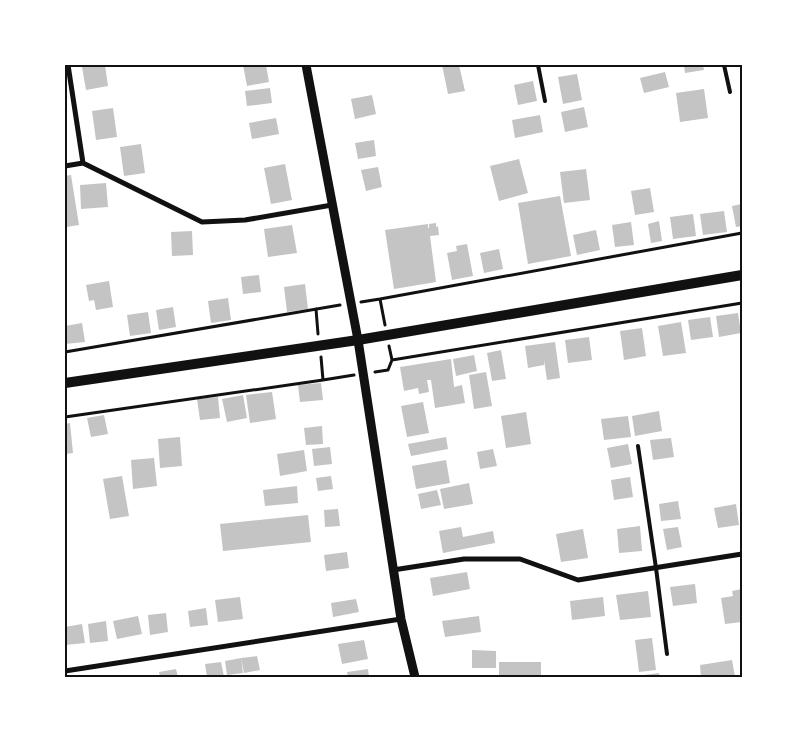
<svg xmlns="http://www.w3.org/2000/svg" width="807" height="742" viewBox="0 0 807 742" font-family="'IBM Plex Sans',sans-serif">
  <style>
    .building { fill: #c4c4c4 }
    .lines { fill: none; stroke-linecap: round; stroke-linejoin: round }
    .path { stroke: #111; stroke-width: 3 }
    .service { stroke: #111; stroke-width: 4 }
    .minor { stroke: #111; stroke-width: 5 }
    .tertiary { stroke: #111; stroke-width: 9 }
    .secondary { stroke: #111; stroke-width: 10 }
    .neatline { fill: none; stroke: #111; stroke-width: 2 }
  </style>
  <rect width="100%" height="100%" fill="#fff"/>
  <path class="building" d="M94,65H105L108,86L86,90L82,67Z
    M243,65H266L269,82L247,86Z
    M442,65H459L465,91L448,94Z
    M684,65H703L704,70L685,73Z
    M665,72L669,87L644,93L640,78Z
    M577,74L582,100L563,104L558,77Z
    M533,81L537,101L518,105L514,85Z
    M270,88L272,103L247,106L245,91Z
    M704,89L708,118L680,122L676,93Z
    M372,95L376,114L355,119L351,99Z
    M584,107L588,127L565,132L561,112Z
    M113,108L117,137L96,140L92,111Z
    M540,115L543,132L515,138L512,120Z
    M276,118L279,134L252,139L249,123Z
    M374,140L376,156L358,159L355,143Z
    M141,144L145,173L124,176L120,147Z
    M519,159L528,193L499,201L490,166Z
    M285,164L292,200L271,204L264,168Z
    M378,167L382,187L366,191L361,170Z
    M586,169L590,200L564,203L560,172Z
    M71,175L79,225L66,227L65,221V176Z
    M106,183L108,207L81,209L80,185Z
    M650,188L654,212L635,215L631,191Z
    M560,196L571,256L528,264L518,203Z
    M742,204V226L736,227L732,206Z
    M724,211L727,232L703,235L700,214Z
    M693,214L696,236L673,239L670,217Z
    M659,221L662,241L651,243L648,224Z
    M631,222L634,245L615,247L612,225Z
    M436,223V227L438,226L439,235L430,236L436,282L394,289L385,230L428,224V228H429V224Z
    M292,225L297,253L268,257L264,229Z
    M596,230L600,250L577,255L573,235Z
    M192,231L193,255L172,256L171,232Z
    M467,244L473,276L452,280L447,253L457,251L456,246Z
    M499,249L503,269L484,273L480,253Z
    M259,275L261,292L243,294L241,277Z
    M109,281L113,307L96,310L94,300L89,301L86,285Z
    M305,284L308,309L287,312L284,287Z
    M228,298L231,320L211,323L208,301Z
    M173,307L176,327L159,330L156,310Z
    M148,312L151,333L130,336L127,315Z
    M738,313L741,333L719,337L716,316Z
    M710,317L713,337L691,340L688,320Z
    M681,322L686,353L663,356L658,326Z
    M82,323L85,342L65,344V326Z
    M642,328L646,356L624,360L620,331Z
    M589,337L592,360L568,363L565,340Z
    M555,342L560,378L547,380L544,360V365L528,368L525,346Z
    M501,350L506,379L492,381L487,353Z
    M474,355L477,371L456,376L453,359Z
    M451,359L454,387L462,385L465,403L435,408L431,380H427L429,392L419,394L418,388L404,391L400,367Z
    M486,372L492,406L474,409L469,375Z
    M321,383L323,400L300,402L298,385Z
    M272,392L276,419L250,423L246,395Z
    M243,395L247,418L227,422L222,399Z
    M218,397L220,418L200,420L197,399Z
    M423,402L429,433L407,437L401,406Z
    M659,411L662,431L635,436L632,416Z
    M526,412L531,444L506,448L501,416Z
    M104,415L108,434L91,437L87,418Z
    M628,416L631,437L604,440L601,419Z
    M70,423L73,453L65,454V424Z
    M322,426L323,444L306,445L304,428Z
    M180,437L182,466L160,468L158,439Z
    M446,437L448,449L411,456L408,444Z
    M671,438L674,457L653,460L650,440Z
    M628,444L632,464L611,468L607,448Z
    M330,447L332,464L314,466L312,449Z
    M493,449L497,466L480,469L477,452Z
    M304,450L307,471L280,476L277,454Z
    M154,458L157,486L133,489L131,460Z
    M446,460L450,483L416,489L412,466Z
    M122,476L129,516L110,519L103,479Z
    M331,476L333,489L318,491L316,478Z
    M630,477L633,497L614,500L611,480Z
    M469,483L473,504L444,509L440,489Z
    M297,486L298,503L265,506L263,490Z
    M437,490L441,505L421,509L418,494Z
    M678,501L681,519L661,521L659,504Z
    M736,504L739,525L718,528L714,508Z
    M338,509L340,526L325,527L324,510Z
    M308,515L311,542L223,551L220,524Z
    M640,526L642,551L619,553L617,529Z
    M461,527L463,537L493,531L495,543L443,553L439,531Z
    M678,527L682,547L667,550L663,529Z
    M583,529L588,558L561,562L556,534Z
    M347,552L349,568L326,571L324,555Z
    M467,572L470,589L433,596L430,578Z
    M695,584L697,603L673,606L670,587Z
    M742,589V622L725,624L721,598L733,596L732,591Z
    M648,591L651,617L620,620L616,595Z
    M240,597L243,619L218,622L215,600Z
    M603,597L605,616L572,620L570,601Z
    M356,599L359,612L333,617L331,603Z
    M206,608L208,625L190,627L188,611Z
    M166,613L168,632L150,635L148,615Z
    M138,616L142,634L117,639L113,621Z
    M479,616L481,632L445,637L442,621Z
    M106,621L108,641L90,643L88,624Z
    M82,624L85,643L65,645V627Z
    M652,638L656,670L639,672L635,640Z
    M364,640L368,659L342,664L338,644Z
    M472,650L496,651V668H472Z
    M257,656L260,670L244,673L241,658Z
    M241,658L243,673L227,675L225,661Z
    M732,660L735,677H701L700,665Z
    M221,662L224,677H207L205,664Z
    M499,662H541V677H499Z
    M176,669L178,677H160L159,672Z
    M368,669L369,677H348L347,672Z
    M659,673L660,677H636V676Z"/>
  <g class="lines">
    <path class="path" d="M380,299L742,233
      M361,302L380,299L385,325
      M316,309L318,334
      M65,352L340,305
      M321,357L323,380L354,375
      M392,360L742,303
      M375,372L388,370L392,360L389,346
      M65,417L323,380"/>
    <path class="service" d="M538,65L545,101
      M724,65L730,92
      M638,446L656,568L667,654"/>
    <path class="minor" d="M68,65L83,163
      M65,166L83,163L202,222L245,220L332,205
      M393,570L464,559H520L578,580L742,554
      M65,671L401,619"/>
    <path class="tertiary" d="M306,65L358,340L401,619L415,677"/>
    <path class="secondary" d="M65,383L358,340L742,275"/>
  </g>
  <rect width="807" height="742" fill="none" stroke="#ffffff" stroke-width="132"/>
  <rect x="66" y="66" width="675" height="610" class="neatline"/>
</svg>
